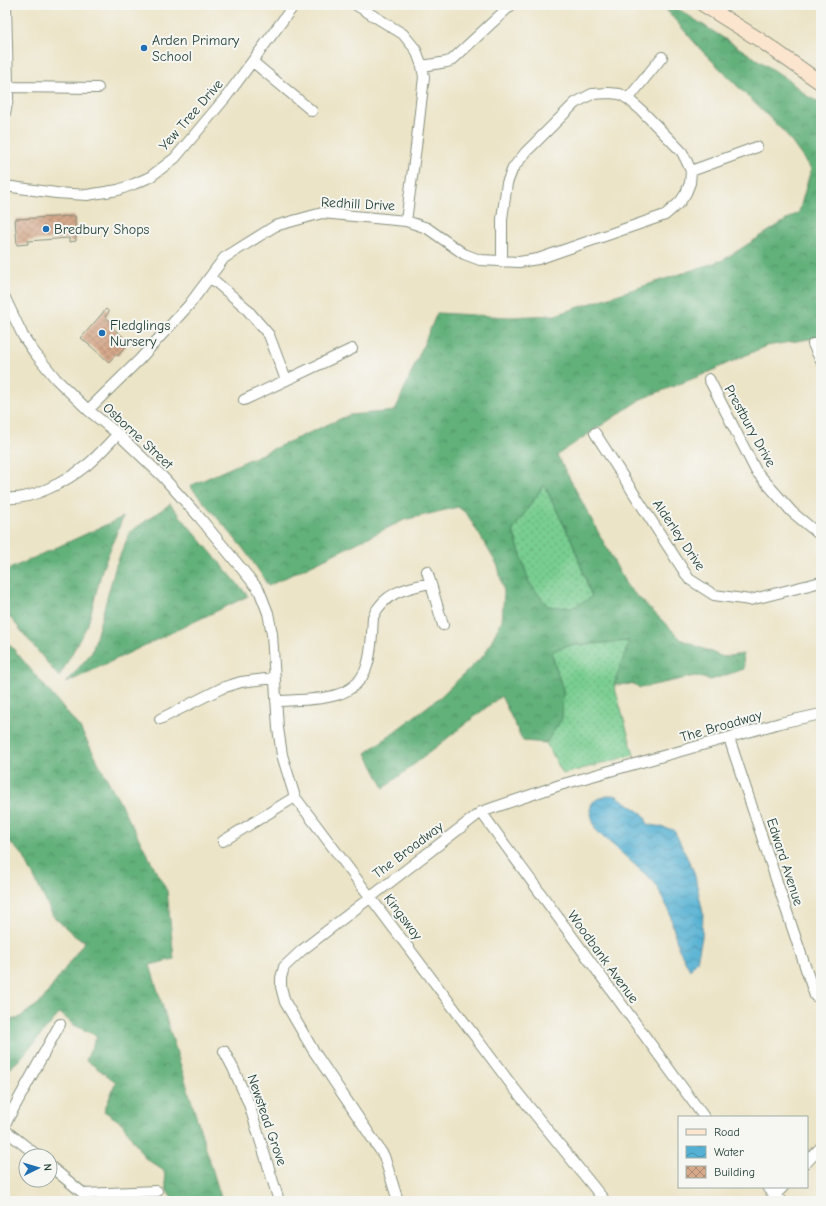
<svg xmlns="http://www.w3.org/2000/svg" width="826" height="1206" viewBox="0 0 826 1206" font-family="'Comic Neue',sans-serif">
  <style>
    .grass { fill: url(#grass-dots); stroke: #4c8562 }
    .forest { fill: url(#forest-crowns); stroke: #407657; fill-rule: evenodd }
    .water { fill: url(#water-waves); stroke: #3a7784 }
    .building { fill: url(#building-cross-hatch) }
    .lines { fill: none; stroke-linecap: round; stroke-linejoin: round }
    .minor-casing { stroke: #86907e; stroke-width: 12 }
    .secondary-casing { stroke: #86907e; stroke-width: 16 }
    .minor { stroke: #fff; stroke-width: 10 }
    .secondary { stroke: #fce5cf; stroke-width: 14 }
    .poi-dot { fill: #1f6fb2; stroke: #f6f6f2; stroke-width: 1.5 }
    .labels { text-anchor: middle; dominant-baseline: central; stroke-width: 4; stroke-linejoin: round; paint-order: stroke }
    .poi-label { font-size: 14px; fill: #1f3d34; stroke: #f6f6f2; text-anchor: start }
    .street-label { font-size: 14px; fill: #1f3d34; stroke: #f6f6f2 }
  </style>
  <defs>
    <pattern id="grass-dots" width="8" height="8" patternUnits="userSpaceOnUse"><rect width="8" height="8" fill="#78cd90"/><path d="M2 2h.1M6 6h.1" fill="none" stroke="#62a876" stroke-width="1.8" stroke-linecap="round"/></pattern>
    <pattern id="forest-crowns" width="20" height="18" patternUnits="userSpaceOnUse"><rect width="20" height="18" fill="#62b07a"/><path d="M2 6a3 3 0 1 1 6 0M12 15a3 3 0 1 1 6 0" fill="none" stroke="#509065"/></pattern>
    <pattern id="water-waves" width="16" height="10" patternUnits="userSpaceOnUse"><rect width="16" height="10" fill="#55b1d3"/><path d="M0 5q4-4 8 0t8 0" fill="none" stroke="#4691ac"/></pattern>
    <pattern id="building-cross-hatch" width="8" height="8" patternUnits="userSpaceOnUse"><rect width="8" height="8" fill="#d6a98b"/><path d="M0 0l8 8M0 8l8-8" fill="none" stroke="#ad8b72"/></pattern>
  </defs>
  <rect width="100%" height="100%" fill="#f6f6f2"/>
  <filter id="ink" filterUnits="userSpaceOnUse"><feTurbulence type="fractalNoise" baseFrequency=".025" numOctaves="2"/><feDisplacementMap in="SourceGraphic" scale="8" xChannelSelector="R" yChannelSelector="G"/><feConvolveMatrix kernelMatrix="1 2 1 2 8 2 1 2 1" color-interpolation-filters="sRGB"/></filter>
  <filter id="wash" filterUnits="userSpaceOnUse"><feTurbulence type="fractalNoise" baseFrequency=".012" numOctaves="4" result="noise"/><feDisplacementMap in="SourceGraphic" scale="16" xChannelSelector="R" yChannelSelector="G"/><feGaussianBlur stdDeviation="0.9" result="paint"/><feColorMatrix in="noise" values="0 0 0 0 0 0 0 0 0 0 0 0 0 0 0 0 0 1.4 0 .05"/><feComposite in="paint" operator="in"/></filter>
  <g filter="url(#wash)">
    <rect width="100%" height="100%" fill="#ece4c7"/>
    <path class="grass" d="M544,485L572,541L592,597L572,609L547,606L529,582L513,530Z
      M630,641L614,685L634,755L563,774L546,743L562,718L563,690L551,652L566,646Z"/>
    <path class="forest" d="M662,5H672L786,78L807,96L821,103V337L766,346L702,375L641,399L557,455L627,586L682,640L723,657L743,654L744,669L711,680L695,676L640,688L634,684L614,685L629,641L566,646L551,652L563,690L562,718L546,743L523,741L501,696L384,788L366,753L440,697L485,654L502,620L504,592L498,566L467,514L458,507L404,520L268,586C248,549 217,519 190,486L349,415L395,411L437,313L509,317L555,315L723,260L799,212L811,169L785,133L702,51ZM544,485L572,541L592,597L572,608L547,606L529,582L513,530Z
      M170,504L248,596L66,683L92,652L116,565L130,532Z
      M123,517L102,570L88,624L59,677L5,611V571Z
      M5,639L80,728L167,891L174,959L150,965L222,1201H174L167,1191L164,1171L145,1158L122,1123L104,1111L116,1082L86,1060L97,1036L74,1025L60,1013L18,1061L5,1072V1019H17L41,1002L85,941L76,937L53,916L23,855L5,838Z"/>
    <path class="water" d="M611,795L617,796L643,814L648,824L674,830L694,872L703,913L702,937L697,961L690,970L678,947L669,910L655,883L595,829L590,810L592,803L597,799Z"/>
    <g id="blocks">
      <path class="building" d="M75,216L76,241L69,242V238L28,241V244L17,245L15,219Z
        M106,309L109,312L105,317L114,324L112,327L129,342L118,356L116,354L109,362L81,338Z"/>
    </g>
  </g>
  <g filter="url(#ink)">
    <use href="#blocks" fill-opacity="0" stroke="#86907e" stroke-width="1"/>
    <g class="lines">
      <defs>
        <path id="minor" d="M356,5L403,34L416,50L422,66L424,77L416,147L406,221
          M253,62L312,111
          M422,66L447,62L452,60L511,5
          M8,87L98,88
          M628,99L662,57
          M5,113L8,99V87L6,5
          M691,171L757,147
          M5,186L56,193L87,195L118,190L134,184L150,177L175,158L226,97L294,5
          M210,277L245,307L269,335L286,380
          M5,298L23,336L34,352L56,379L88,410L118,434L162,476L200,518L259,590L268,613L272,634L278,728L282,755L295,797L513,1087L605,1201
          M813,344L821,361
          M709,379L756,471L792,512L821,536
          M244,400L352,349
          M88,410L139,360L189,305L224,258L275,226L322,213L406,221L427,228L464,254L480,260L519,262L538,259L665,215L680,202L686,193L690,183L691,171L687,162L682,152L641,110L628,99L620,94L609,93L592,94L575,103L526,152L513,168L507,183L502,219V262
          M595,433L689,579L714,595L750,600L821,582
          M5,498C31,501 67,481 87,465C98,456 108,444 118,434
          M427,571L443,625
          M276,701C308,699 355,704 367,666C372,651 372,632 373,617C384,592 407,588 430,583
          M160,719L222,688L241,682L274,678
          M729,738L815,996
          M481,812L704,1117
          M223,841L295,797
          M224,1051L233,1068L249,1104L279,1201
          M5,1124L60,1024
          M5,1130L38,1156
          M807,1162L821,1147
          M50,1166L84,1194L157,1191
          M767,1187L781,1201
          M398,1201L384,1156L313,1050L285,1002L281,987V978L284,967L301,951L481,812L560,785L780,723L821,714
          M769,1201L783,1187"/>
        <path id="secondary" d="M704,5L760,40L821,83"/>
      </defs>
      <use href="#minor" class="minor-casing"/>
      <use href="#secondary" class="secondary-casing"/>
      <use href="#minor" class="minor"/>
      <use href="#secondary" class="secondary"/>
    </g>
  </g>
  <g class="poi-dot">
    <circle cx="144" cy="48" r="4"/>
    <circle cx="46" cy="229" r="4"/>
    <circle cx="102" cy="333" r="4"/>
  </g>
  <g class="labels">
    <g class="poi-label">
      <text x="152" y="40">Arden Primary<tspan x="152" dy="16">School</tspan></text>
      <text x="54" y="229">Bredbury Shops</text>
      <text x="110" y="325">Fledglings<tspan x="110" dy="16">Nursery</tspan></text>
    </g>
    <g class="street-label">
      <text transform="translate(191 115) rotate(-49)">Yew Tree Drive</text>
      <text transform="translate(358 204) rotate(3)">Redhill Drive</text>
      <text transform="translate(750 426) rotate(61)">Prestbury Drive</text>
      <text transform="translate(138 436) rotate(43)">Osborne Street</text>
      <text transform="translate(679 535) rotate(56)">Alderley Drive</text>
      <text transform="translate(721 726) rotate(-16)">The Broadway</text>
      <text transform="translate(408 850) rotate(-37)">The Broadway</text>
      <text transform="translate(785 862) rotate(72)">Edward Avenue</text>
      <text transform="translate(403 917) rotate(53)">Kingsway</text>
      <text transform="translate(603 957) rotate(54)">Woodbank Avenue</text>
      <text transform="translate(267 1120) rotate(71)">Newstead Grove</text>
    </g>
  </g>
  <rect width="826" height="1206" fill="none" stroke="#f6f6f2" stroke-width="20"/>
  <rect x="678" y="1116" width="130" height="72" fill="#f6f6f2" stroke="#a0aca6"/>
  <rect x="686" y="1129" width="20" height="6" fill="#fce5cf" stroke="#a0aca6"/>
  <text x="714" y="1136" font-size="12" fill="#1f3d34">Road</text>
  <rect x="686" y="1146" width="20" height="12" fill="url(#water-waves)" stroke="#a0aca6"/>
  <text x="714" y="1156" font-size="12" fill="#1f3d34">Water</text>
  <rect x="686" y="1166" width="20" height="12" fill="url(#building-cross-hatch)" stroke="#a0aca6"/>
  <text x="714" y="1176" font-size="12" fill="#1f3d34">Building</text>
  <g transform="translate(38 1168) rotate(85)"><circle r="19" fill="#f6f6f2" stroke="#a0aca6"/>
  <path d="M0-3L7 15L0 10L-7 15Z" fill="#1f6fb2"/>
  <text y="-6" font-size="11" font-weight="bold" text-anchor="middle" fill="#1f3d34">N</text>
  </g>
</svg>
